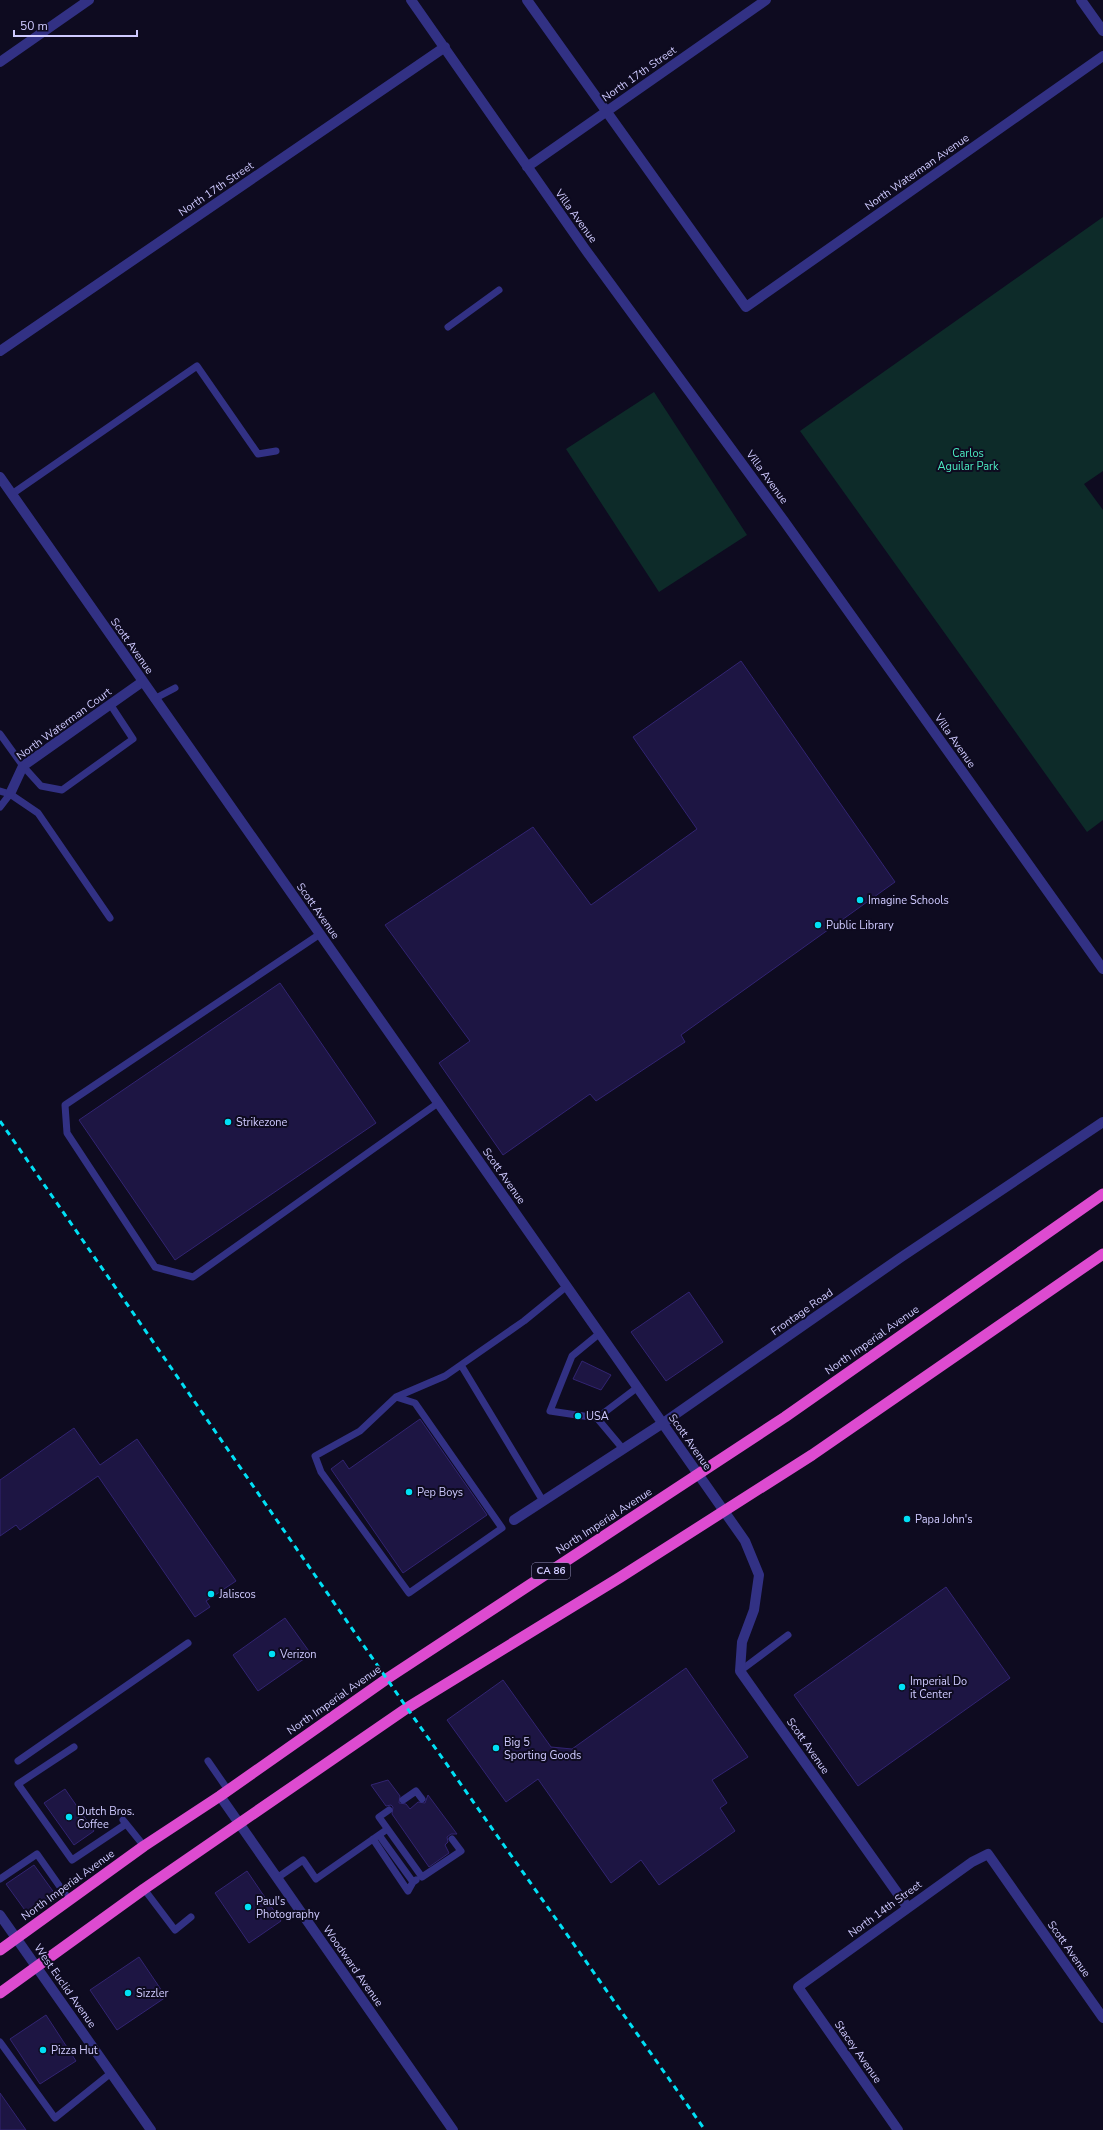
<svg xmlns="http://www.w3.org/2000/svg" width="1103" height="2130" viewBox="0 0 1103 2130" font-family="'Nunito Sans',sans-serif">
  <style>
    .green { fill: #0d2b29 }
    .building { fill: #1d1543; stroke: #322472 }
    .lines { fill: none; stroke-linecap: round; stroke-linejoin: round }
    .service { stroke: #323184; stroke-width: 7 }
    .minor { stroke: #323184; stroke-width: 10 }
    .trunk { stroke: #dd4bd0; stroke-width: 11 }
    .rail { stroke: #00e0f5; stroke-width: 3; stroke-dasharray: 6 5; stroke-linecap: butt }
    .poi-dot { fill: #00e0f5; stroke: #0e0b20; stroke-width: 1.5 }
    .labels { text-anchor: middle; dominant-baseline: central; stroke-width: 4; stroke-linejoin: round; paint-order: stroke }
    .shield { fill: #0e0b20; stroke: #9591bc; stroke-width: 1 }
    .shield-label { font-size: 10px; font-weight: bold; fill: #cfcaff }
    .street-label { font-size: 11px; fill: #cfcaff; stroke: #0e0b20 }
    .park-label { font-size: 11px; fill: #4beac0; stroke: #0e0b20 }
    .poi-label { font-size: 11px; fill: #cfcaff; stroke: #0e0b20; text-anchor: start }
  </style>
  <rect width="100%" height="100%" fill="#0e0b20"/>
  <path class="green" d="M1103,217V471L1084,484L1103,510V820L1087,832L800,431Z
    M654,392L747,535L659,592L566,449Z"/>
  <path class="building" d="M741,661L895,882L681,1035L685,1042L596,1101L590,1094L503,1155L439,1063L470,1041L385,925L533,827L591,905L697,829L633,737Z
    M280,983L376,1123L175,1260L79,1120Z
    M689,1292L723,1342L666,1381L631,1332Z
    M582,1361L611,1375L601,1390L573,1379Z
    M420,1419L487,1515L403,1573L331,1469L343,1460L349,1469Z
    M74,1428L100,1465L137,1439L236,1581L206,1601L210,1607L195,1617L98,1476L20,1530L16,1525L0,1536V1480Z
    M946,1587L1010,1678L858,1786L794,1695Z
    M285,1618L311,1654L258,1691L233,1655Z
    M686,1668L748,1757L712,1780L727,1803L720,1808L735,1831L659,1885L641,1860L611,1883L538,1779L506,1802L447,1720L503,1680L551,1747L572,1749Z
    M388,1780L400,1796L399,1803L406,1804L410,1809L418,1802L425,1803L428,1795L457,1834H451L447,1837L448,1842L445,1845L449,1853L429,1867L392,1814L393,1807L391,1805L386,1806L371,1785Z
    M65,1789L94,1831L74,1845L44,1803Z
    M34,1865L55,1894L27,1913L6,1884Z
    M247,1871L281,1921L249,1943L215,1893Z
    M139,1957L166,1997L117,2030L90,1990Z
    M46,2015L76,2061L40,2084L10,2039Z
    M0,2093L26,2130H0Z"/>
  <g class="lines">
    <path class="service" d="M448,327L499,290
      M12,494L197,366L258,454L276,451
      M154,699L175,688
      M0,734L23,766L41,786L62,790L133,739L110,704
      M0,791L10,794L38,813L110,918
      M0,807L10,794
      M320,934L65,1105L67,1133L155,1267L193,1277L438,1103
      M600,1333L572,1356L550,1411L597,1418L638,1387
      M461,1365L543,1501
      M396,1397L415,1403L502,1528L409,1593L321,1472L315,1456L360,1431L396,1397L445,1376L524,1321L567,1286
      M597,1418L623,1449
      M740,1671L788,1635
      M74,1747L18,1784L72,1860L126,1824
      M18,1761L188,1643
      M208,1761L228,1790
      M403,1800L416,1791L422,1799
      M389,1810L379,1817L422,1877L461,1851L452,1839
      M123,1820L144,1846
      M379,1835L413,1882L416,1880
      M373,1839L408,1891L413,1882
      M277,1878L303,1860L316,1879L386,1830
      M0,1879L37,1854L70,1901
      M144,1889L175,1930L191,1917
      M0,2042L55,2118L111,2073"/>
    <path class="minor" d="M411,0L585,249L784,521L1103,969
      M527,0L746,307L1103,56
      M1081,0L1103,31
      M0,62L89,0
      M527,167L766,0
      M0,351L445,47
      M0,477L745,1541L759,1575L754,1610L742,1642L740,1671L908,1908
      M10,794L23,766L142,682
      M514,1520L663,1423L900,1258L1103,1122
      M220,1796L453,2130
      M0,1915L151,2130
      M898,2130L798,1987L972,1862L988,1854L1103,2018"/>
    <path class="trunk" d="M0,1950L144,1846L220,1796L388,1678L785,1417L1103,1194
      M0,1993L144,1889L407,1708L619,1578L812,1455L1103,1254"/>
    <path class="rail" d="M0,1121L407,1708L705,2130"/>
  </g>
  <g class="poi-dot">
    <circle cx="860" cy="900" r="4"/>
    <circle cx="818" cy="925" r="4"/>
    <circle cx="228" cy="1122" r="4"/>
    <circle cx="578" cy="1416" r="4"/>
    <circle cx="409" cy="1492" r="4"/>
    <circle cx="907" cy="1519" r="4"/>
    <circle cx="211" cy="1594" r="4"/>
    <circle cx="272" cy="1654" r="4"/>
    <circle cx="902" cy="1687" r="4"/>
    <circle cx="496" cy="1748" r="4"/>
    <circle cx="69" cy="1817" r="4"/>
    <circle cx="248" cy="1907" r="4"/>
    <circle cx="128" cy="1993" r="4"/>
    <circle cx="43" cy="2050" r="4"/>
  </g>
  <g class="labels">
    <rect class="shield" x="532" y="1563" width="38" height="16" rx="3"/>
    <g class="shield-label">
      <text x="551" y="1571">CA 86</text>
    </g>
    <g class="street-label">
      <text transform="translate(639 74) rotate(-35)">North 17th Street</text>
      <text transform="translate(917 172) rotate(-35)">North Waterman Avenue</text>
      <text transform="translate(216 189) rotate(-34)">North 17th Street</text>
      <text transform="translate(576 216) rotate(54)">Villa Avenue</text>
      <text transform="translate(767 477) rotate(54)">Villa Avenue</text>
      <text transform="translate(132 646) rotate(55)">Scott Avenue</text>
      <text transform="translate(64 724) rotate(-36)">North Waterman Court</text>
      <text transform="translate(955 741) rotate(55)">Villa Avenue</text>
      <text transform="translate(318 911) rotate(55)">Scott Avenue</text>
      <text transform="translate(504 1176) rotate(55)">Scott Avenue</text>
      <text transform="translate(802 1312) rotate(-35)">Frontage Road</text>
      <text transform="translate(872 1340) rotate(-35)">North Imperial Avenue</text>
      <text transform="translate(690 1442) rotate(55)">Scott Avenue</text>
      <text transform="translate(604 1521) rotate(-33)">North Imperial Avenue</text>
      <text transform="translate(334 1700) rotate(-35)">North Imperial Avenue</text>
      <text transform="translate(808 1746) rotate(55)">Scott Avenue</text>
      <text transform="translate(68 1885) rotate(-36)">North Imperial Avenue</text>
      <text transform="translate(885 1909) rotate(-36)">North 14th Street</text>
      <text transform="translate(1069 1949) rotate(55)">Scott Avenue</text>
      <text transform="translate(353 1966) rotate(55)">Woodward Avenue</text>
      <text transform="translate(65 1986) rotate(55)">West Euclid Avenue</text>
      <text transform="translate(858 2052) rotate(55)">Stacey Avenue</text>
    </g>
    <g class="park-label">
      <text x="968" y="453">Carlos<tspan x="968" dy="13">Aguilar Park</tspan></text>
    </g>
    <g class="poi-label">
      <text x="868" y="900">Imagine Schools</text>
      <text x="826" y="925">Public Library</text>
      <text x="236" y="1122">Strikezone</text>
      <text x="586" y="1416">USA</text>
      <text x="417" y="1492">Pep Boys</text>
      <text x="915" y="1519">Papa John's</text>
      <text x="219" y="1594">Jaliscos</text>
      <text x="280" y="1654">Verizon</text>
      <text x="910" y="1681">Imperial Do<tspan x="910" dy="13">it Center</tspan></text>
      <text x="504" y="1742">Big 5<tspan x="504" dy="13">Sporting Goods</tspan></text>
      <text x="77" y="1811">Dutch Bros.<tspan x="77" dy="13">Coffee</tspan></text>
      <text x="256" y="1901">Paul's<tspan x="256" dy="13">Photography</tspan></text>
      <text x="136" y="1993">Sizzler</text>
      <text x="51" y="2050">Pizza Hut</text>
    </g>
  </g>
  <path d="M14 30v6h123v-6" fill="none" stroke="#cfcaff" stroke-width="2"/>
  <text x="20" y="30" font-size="12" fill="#cfcaff" stroke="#0e0b20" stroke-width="3" paint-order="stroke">50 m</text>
</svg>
